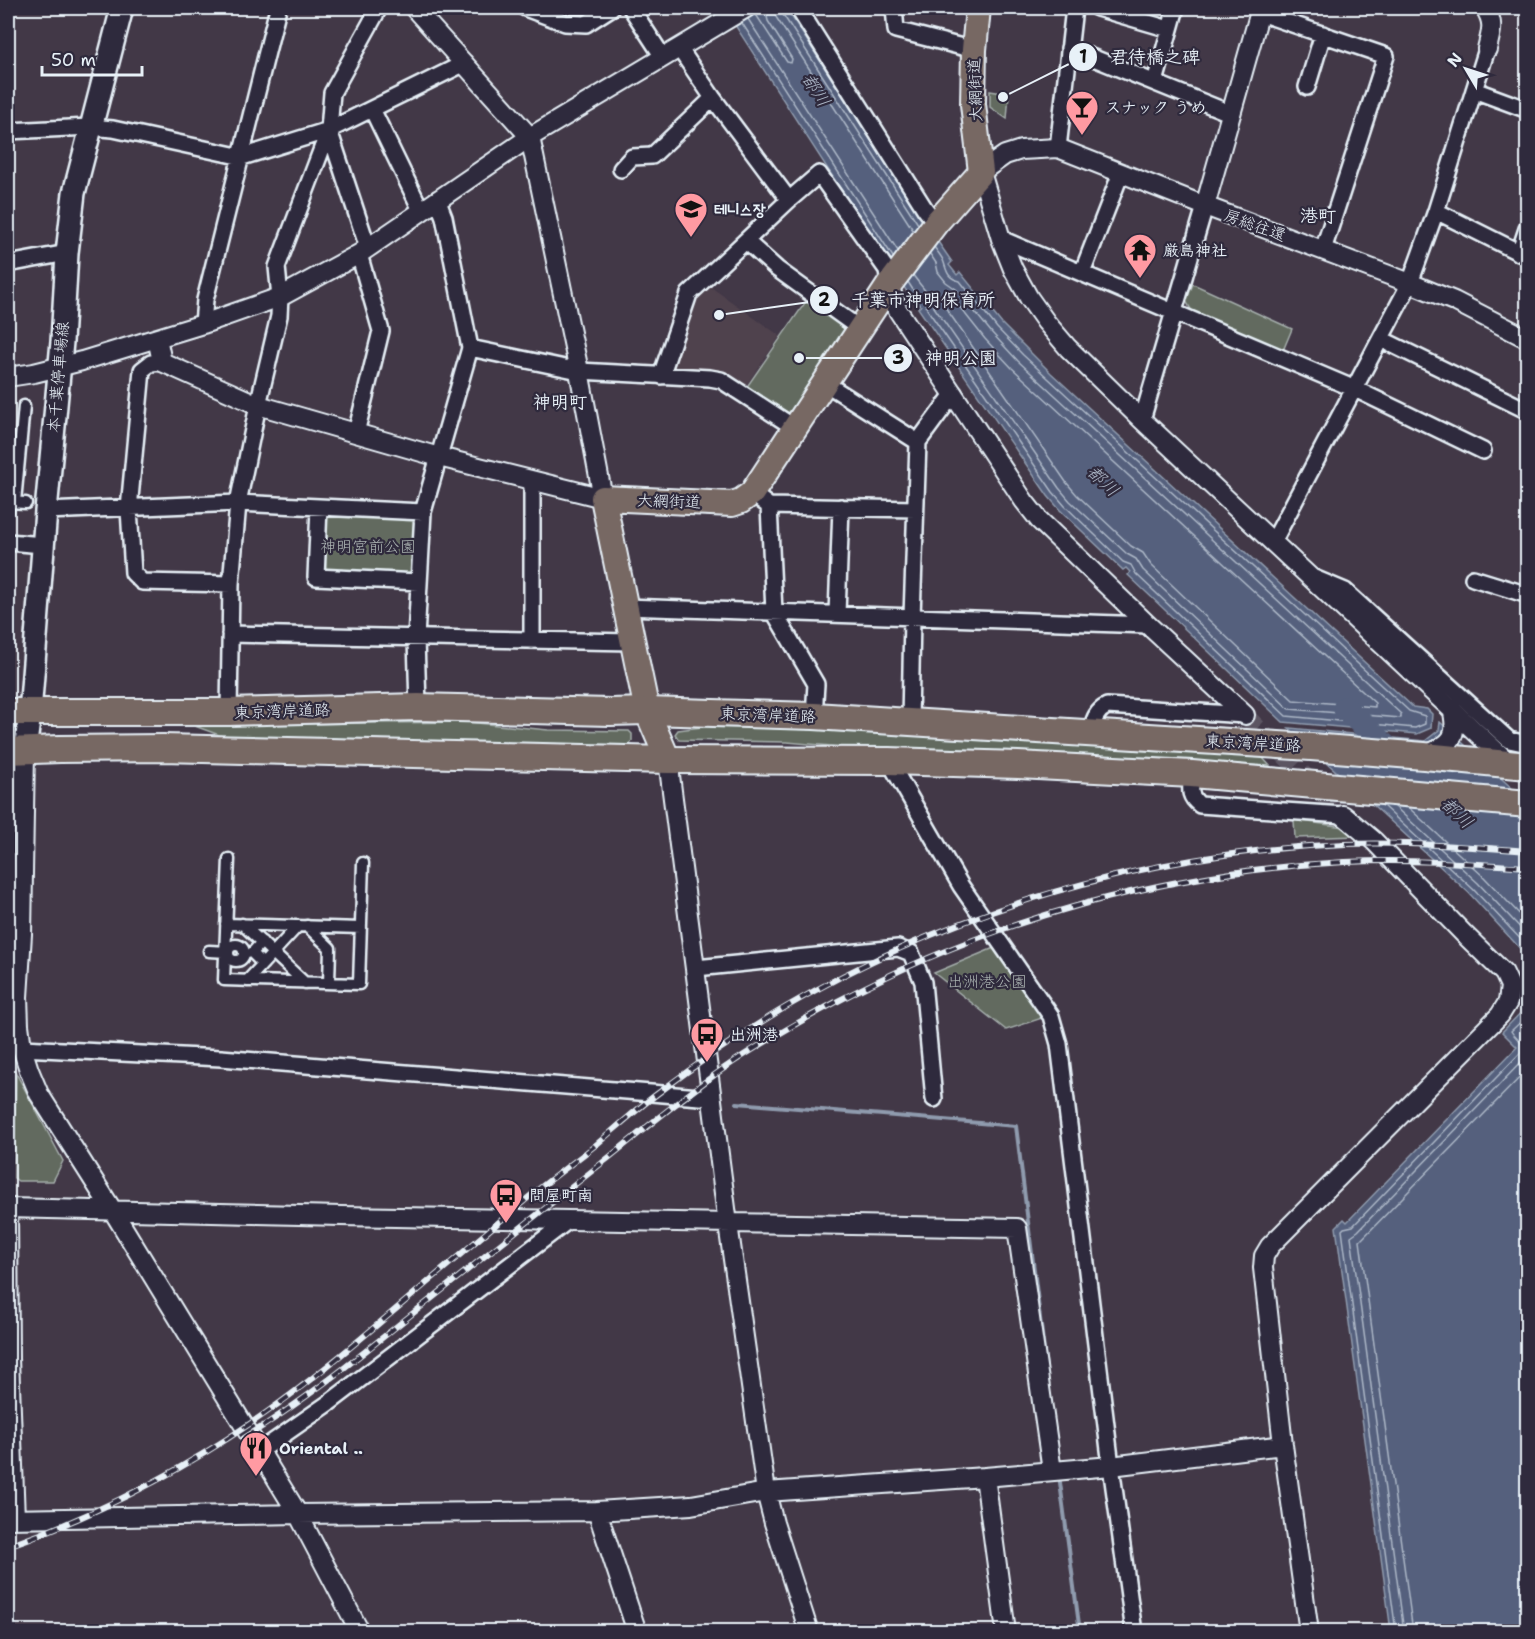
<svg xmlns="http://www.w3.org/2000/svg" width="1535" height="1639" viewBox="0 0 1535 1639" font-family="'Shantell Sans','Klee One','Poor Story',sans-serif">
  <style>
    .built { fill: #50424e }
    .green { fill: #626b5f; stroke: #a5aeac; stroke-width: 1.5 }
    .water { fill: #54617d; stroke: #8f9bae; stroke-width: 1.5 }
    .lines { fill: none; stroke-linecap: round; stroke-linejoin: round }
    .shore { stroke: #adb7c7; stroke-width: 1.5 }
    .stream { stroke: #8f9bae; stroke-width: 4 }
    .river { stroke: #54617d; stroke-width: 24 }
    .tertiary-tunnel { stroke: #5b5462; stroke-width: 18; stroke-dasharray: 18 9; stroke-linecap: butt }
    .pedestrian-casing { stroke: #e8f1f8; stroke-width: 15 }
    .minor-casing { stroke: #e8f1f8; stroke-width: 20 }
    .tertiary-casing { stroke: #e8f1f8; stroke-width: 22 }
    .secondary-casing { stroke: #e8f1f8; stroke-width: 26 }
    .primary-casing { stroke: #e8f1f8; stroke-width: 28 }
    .trunk-casing { stroke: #e8f1f8; stroke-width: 30 }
    .pedestrian { stroke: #2f2a3d; stroke-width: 10 }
    .minor { stroke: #2f2a3d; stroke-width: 15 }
    .tertiary { stroke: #2f2a3d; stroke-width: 18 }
    .secondary { stroke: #2f2a3d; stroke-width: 21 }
    .primary { stroke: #776864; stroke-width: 24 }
    .trunk { stroke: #776864; stroke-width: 26 }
    .rail-casing { stroke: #e8f1f8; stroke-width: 6 }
    .rail { stroke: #2f2a3d; stroke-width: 4; stroke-dasharray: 11; stroke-linecap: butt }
    .labels { text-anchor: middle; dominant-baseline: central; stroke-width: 4.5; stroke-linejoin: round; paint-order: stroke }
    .street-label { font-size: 16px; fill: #e8f1f8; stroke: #2f2a3d }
    .poi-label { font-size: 16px; font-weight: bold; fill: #e8f1f8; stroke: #2f2a3d; text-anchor: start }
    .park-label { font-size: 16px; fill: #acb5b3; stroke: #2f2a3d }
    .water-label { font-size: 18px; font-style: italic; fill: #adb7c7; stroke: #2f2a3d }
    .neighbourhood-label { font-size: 18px; font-weight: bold; fill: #e8f1f8; stroke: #2f2a3d }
    .leader { fill: none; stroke: #e8f1f8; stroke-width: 2 }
    .callout-dot { fill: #e8f1f8; stroke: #2f2a3d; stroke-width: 2 }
    .mark-label { font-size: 18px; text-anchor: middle; font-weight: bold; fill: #111 }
    .callout-label { font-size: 18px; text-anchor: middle; font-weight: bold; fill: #e8f1f8; stroke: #2f2a3d; stroke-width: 4.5; stroke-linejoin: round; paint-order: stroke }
  </style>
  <rect width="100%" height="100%" fill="#423847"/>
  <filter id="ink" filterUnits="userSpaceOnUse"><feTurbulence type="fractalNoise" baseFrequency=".0167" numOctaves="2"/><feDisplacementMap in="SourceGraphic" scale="12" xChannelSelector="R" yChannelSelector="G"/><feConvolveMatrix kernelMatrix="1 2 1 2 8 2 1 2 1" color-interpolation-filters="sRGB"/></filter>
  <g filter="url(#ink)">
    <path class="built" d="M705,283L780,336L744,388L674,369L669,363L694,294Z"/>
    <path class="green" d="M990,91L1009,94L1007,119L990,107Z
      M1193,284L1292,329L1282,353L1193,313L1186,301Z
      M809,297L850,328L794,411L786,414L746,388Z
      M327,514L409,518L417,524L414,572L410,578L325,574L320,569L323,517Z
      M467,722L548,730L629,731L632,734V741L629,746L385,743L250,739L222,736L192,725Z
      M710,726L798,727L1262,757L1270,766L1119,757L877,750L787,742L679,740L675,734L678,730Z
      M1294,820L1344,827L1358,836L1295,838Z
      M994,948L1048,1016L1006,1030L934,973Z
      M16,1073L63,1161L53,1181H18L14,1178Z"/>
    <path class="water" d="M724,8H786L920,216L952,262L949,265L957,275L960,272L1002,324L1051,373L1413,707L1427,709L1432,714L1431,728L1417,734L1283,722L1128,575L1130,572L1126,568L1123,570L1060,510L1048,496L918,308L921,306L915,300L913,301Z
      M1440,722L1527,802V956L1469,893L1289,728L1425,741L1439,730Z
      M1527,1006V1631H1391L1336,1227L1344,1219L1347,1222L1517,1047L1502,1032Z"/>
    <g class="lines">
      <path class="shore" d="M774,8L776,17L913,230
        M781,8L782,13L918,224
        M755,13L787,62L791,63L792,59L768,21L765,8
        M748,19L898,251
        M742,23L893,257
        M913,275C920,286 931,294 934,307L1059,488L1070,501L1127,554L1136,559L1143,570L1289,709L1401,718V714L1018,361L992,333L956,289L946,282L938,272L936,263L930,254
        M908,282L915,293L925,302L927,309L1053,492L1065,506L1123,562L1131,565L1136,574L1286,716L1415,728L1425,724V716L1409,711L1023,355L997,328L960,281C946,278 947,270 943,260C941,256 937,251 934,247
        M942,294H945L951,296L985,339L1012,368L1375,703V707L1293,700L1151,565L1143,553L1131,546L1077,495L1066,482L943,304L941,297Z
        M1382,805L1473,889L1528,947
        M1394,806L1478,883L1528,936
        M1409,808L1484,877L1528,923
        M1396,1632L1342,1230L1344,1228L1353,1226L1521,1052C1526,1042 1515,1039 1511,1031L1528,1015
        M1404,1632L1351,1236L1358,1231L1528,1055
        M1413,1632L1360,1241L1528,1069"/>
      <path class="stream" d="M737,1103L1016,1126L1046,1366
        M1059,1475L1080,1632"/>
      <path class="river" d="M1345,708L1398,758"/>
      <path class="tertiary-tunnel" d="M1245,715L1343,815"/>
      <defs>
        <path id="pedestrian" d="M15,502L24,406
          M8,510V502L26,503
          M229,859L224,980L359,984L363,863
          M226,924L361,928
          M242,924L305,983
          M307,926L330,948L329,983
          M262,942L252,953L263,964
          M228 953a8 8 0 1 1 16 0a8 8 0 1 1-16 0Z
          M209,951L228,952
          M247,981L298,926"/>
        <path id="minor" d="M525,8L565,23L586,24L611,8
          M631,8L663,57
          M798,8L925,209L936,223
          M894,8L896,30L974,50
          M1097,8L1169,29
          M1260,13L1386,56L1323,250
          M679,48L713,98L789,200
          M1069,48L1232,114
          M1155,82L1176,8
          M1307,87L1323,34
          M1474,90L1528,110
          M372,109L421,210
          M329,130L368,248
          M8,131L90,127L113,129L242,157L329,130L465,63
          M1058,148L1074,8
          M621,169L632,157L652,156L713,98
          M1436,211L1528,257
          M1001,239L1355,389L1483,451
          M746,241L777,269L860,329
          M1519,253L1528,226
          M8,264L67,253
          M1082,273L1121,173
          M203,324L205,300L278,8
          M1381,339L1528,411
          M470,348L579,371L710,378L721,380L795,428
          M162,362L151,363L142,370L129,509L133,573L142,582L231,584
          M661,376L689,294L789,200L819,174L887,270L889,285
          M825,383L918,442
          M1142,420L1205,206
          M356,433L381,331L359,254
          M532,481V641
          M761,500L769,506L915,509
          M769,506L774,612L816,684L814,716
          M319,507L316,577L419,582
          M46,511L238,503L423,512
          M8,542L43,545
          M1273,542L1410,283L1436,211L1487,49
          M1314,578L1345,591L1509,740L1528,744
          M1473,578L1528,595
          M625,607L1148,625
          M837,614L841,507
          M230,634L632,642
          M418,707L416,638L423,512L470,348L444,217L437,199
          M229,712L231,584L238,503L258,405L279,316L280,297L277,267L329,130L332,93L379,8
          M910,722L912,617L918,442L954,393
          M1090,733C1094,721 1095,712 1107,706L1245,715
          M889,761L961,886L1051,1016L1059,1044L1111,1466L1134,1632
          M1192,774C1191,788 1187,795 1200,805L1343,815
          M696,968L898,948L911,953L923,982L934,1099
          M22,1048L221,1058L712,1098
          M260,1451L329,1403L569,1220"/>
        <path id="tertiary" d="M1485,8C1495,24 1491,31 1487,49
          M1205,206L1261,8
          M889,285L897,309L1024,501L1039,520L1148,625L1245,715
          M157,338L162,362L258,405L439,457L603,498L579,371L530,137L414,8
          M8,377L34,373L82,361L203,324L280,297L359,254L530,137L746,8
          M25,751L22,934L18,997L19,1025L22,1048L29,1070L39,1094L113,1211L298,1514L360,1632
          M1426,755C1452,744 1459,737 1452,708
          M668,760L728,1224L766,1492L774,1523L809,1632
          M1511,765L1142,420L1068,348L1046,322L1029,298L1013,269L1001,239L981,172L1005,155L1021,150L1058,148L1205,206L1410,283L1454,301L1528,339
          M8,1208L341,1216L1017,1228L1052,1471
          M8,1208L9,1358L15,1519
          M985,1477L1006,1632
          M597,1511L637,1632
          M8,1519L298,1514L597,1511L691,1505L766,1492L985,1477L1111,1466L1283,1445
          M1309,1632L1283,1445L1263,1268L1264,1256L1270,1246L1500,1015L1508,1002L1510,986L1504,973L1464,934L1374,841L1343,815"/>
        <path id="secondary" d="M25,751L30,713L46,511L62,342L67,253L74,193L122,8"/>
        <path id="primary" d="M668,760L647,711L603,498L732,504L741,501L752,493L889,285L936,223L981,172L973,104L974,50L978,8"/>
        <path id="trunk" d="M8,712H229L418,707L610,712L647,711L814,716L1311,747L1424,756L1528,766
          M8,751L60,749L163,748L668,760L889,761L1018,765L1192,774L1528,804"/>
      </defs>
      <use href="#pedestrian" class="pedestrian-casing"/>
      <use href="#minor" class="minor-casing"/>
      <use href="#tertiary" class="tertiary-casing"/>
      <use href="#secondary" class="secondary-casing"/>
      <use href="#primary" class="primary-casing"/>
      <use href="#trunk" class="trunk-casing"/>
      <use href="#pedestrian" class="pedestrian"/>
      <use href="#minor" class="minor"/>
      <use href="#tertiary" class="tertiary"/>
      <use href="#secondary" class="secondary"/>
      <use href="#primary" class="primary"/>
      <use href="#trunk" class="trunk"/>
      <defs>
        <path id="rail" d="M244,1438C300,1404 351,1363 402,1322C469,1269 535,1216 602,1163C642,1131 681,1098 723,1069C759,1044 797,1023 836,1002C993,919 1167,871 1345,862C1406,859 1467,863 1528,867
          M8,1546C94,1516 178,1473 254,1421C297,1392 337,1359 377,1325C425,1285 473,1243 522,1203C546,1182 572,1164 597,1144C617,1127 636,1110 657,1094C698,1063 742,1033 786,1007C953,909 1153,851 1346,844C1407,842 1467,846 1528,851"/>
      </defs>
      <use href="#rail" class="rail-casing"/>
      <use href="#rail" class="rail"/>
    </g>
  </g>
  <defs>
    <symbol id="bar-pin" viewBox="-11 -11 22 30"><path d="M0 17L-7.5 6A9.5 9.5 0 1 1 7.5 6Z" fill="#ff9aa2" stroke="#2f2a3d"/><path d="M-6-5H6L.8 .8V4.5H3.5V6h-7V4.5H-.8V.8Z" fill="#111"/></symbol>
    <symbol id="school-pin" viewBox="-11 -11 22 30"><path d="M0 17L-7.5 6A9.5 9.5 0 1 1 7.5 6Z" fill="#ff9aa2" stroke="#2f2a3d"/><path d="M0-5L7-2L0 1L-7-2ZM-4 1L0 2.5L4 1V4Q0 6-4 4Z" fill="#111"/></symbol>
    <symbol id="temple-pin" viewBox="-11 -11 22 30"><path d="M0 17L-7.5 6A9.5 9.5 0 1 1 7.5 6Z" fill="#ff9aa2" stroke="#2f2a3d"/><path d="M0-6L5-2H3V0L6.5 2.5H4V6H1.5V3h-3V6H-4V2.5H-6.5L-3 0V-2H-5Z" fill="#111"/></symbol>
    <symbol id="bus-pin" viewBox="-11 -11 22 30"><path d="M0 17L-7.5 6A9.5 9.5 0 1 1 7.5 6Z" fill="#ff9aa2" stroke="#2f2a3d"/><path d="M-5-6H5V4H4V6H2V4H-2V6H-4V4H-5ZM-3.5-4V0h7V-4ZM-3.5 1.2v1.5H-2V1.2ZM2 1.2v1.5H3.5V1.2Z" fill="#111"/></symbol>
    <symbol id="restaurant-pin" viewBox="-11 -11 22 30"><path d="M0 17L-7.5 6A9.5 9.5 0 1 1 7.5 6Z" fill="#ff9aa2" stroke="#2f2a3d"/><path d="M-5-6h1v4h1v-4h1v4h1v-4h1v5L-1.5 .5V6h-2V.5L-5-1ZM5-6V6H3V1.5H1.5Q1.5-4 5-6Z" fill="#111"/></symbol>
  </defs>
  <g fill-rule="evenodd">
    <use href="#bar-pin" x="1063" y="88" width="38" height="52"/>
    <use href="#school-pin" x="672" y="190" width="38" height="52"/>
    <use href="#temple-pin" x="1121" y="231" width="38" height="52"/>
    <use href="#bus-pin" x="688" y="1015" width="38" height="52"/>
    <use href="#bus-pin" x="487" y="1176" width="38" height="52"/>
    <use href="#restaurant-pin" x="237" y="1429" width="38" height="52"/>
  </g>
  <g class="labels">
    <g class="street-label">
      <text transform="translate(975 90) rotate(-92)">大網街道</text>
      <text transform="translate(1255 225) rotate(20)">房総往還</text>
      <text transform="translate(58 377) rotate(-85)">本千葉停車場線</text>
      <text transform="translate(669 501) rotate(2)">大網街道</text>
      <text transform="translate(282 711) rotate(-2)">東京湾岸道路</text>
      <text transform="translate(768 715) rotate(2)">東京湾岸道路</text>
      <text transform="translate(1253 743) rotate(3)">東京湾岸道路</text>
    </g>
    <g class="poi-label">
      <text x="1105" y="107">スナック うめ</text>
      <text x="714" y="209">테니스장</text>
      <text x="1163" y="250">厳島神社</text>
      <text x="730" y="1034">出洲港</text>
      <text x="529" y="1195">問屋町南</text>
      <text x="279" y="1448">Oriental ..</text>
    </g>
    <g class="park-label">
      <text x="368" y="546">神明宮前公園</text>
      <text x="987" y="981">出洲港公園</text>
    </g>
    <g class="water-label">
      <text transform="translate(816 90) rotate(57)">都川</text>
      <text transform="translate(1103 481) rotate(43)">都川</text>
      <text transform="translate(1457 813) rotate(43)">都川</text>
    </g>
    <g class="neighbourhood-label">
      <text x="1318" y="216">港町</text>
      <text x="560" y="402">神明町</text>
    </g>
  </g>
  <path class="leader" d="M1003 97L1083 57M719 315L824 300M799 358L898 358"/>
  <g class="callout-dot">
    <circle cx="1003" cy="97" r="6"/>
    <circle cx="719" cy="315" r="6"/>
    <circle cx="799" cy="358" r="6"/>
    <circle cx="1083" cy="57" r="15"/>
    <circle cx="824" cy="300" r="15"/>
    <circle cx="898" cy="358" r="15"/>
  </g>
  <g class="mark-label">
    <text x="1083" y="63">1</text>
    <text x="824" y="306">2</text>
    <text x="898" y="364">3</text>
  </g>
  <g class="callout-label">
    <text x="1155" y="63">君待橋之碑</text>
    <text x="923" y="306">千葉市神明保育所</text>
    <text x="961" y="364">神明公園</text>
  </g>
  <rect width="1535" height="1639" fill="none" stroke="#2f2a3d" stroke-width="30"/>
  <rect x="15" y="15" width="1505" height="1609" fill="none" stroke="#e8f1f8" stroke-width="2" filter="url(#ink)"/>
  <g transform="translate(1466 69) rotate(309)" stroke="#2f2a3d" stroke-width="4.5" paint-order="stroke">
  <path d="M0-4.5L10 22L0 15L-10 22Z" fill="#e8f1f8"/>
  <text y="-9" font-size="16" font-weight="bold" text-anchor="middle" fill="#e8f1f8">N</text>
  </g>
  <path d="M42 66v9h100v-9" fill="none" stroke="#e8f1f8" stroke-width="3"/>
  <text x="51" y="66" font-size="18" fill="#e8f1f8" stroke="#2f2a3d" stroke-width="4.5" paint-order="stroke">50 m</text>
</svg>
